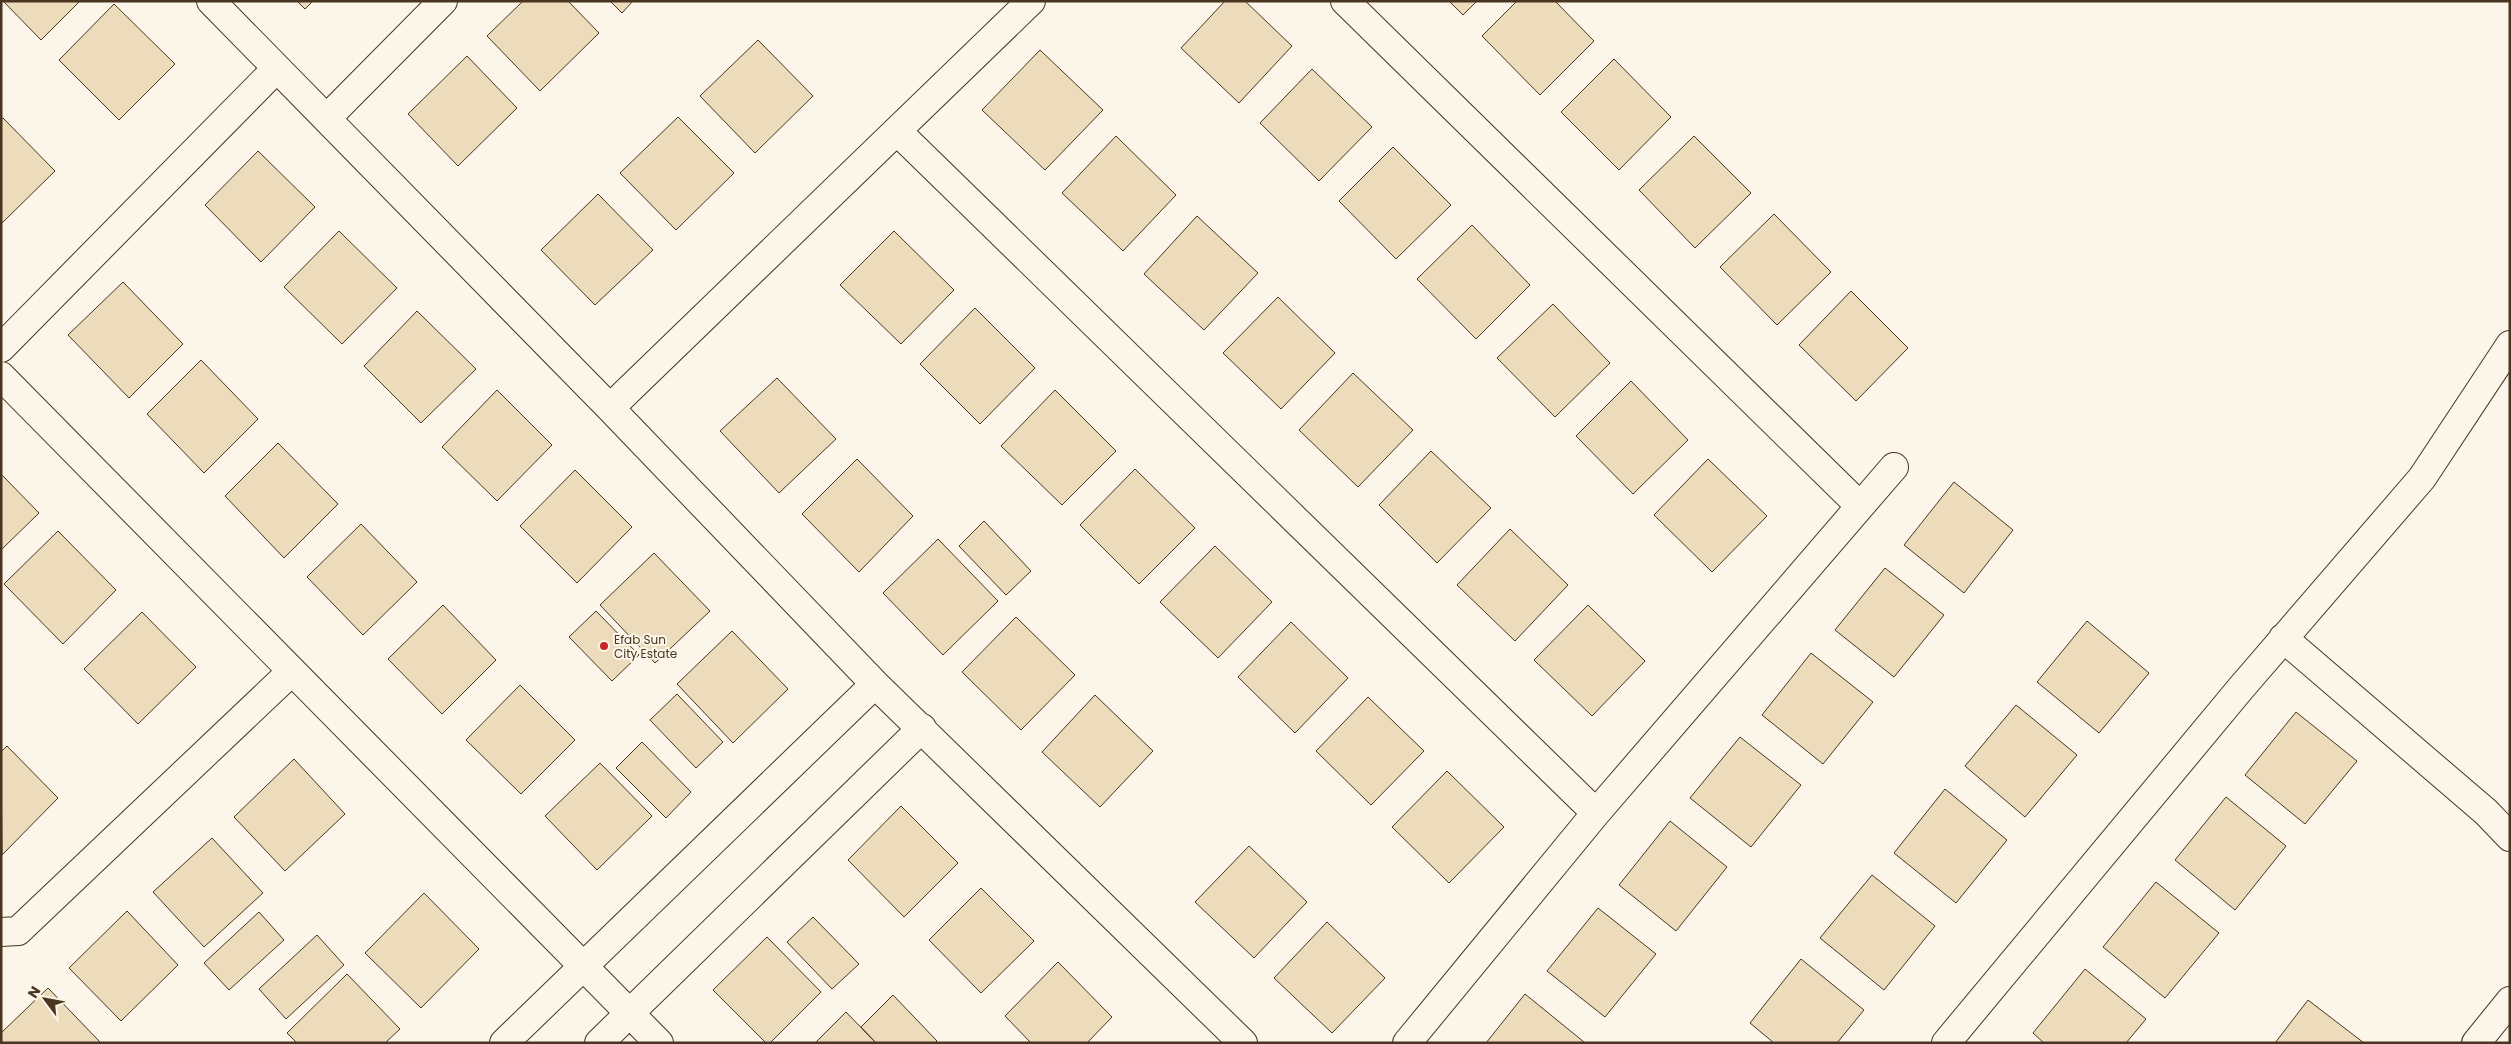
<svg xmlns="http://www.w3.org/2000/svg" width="2511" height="1044" viewBox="0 0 2511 1044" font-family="Poppins,sans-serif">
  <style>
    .building { fill: #ecdcbc; stroke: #4a3520 }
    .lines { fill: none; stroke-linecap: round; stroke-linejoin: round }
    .minor-casing { stroke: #4a3520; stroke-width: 30 }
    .minor { stroke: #fbf6e9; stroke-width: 28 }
    .poi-dot { fill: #c62828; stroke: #fbf6e9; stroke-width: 2 }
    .labels { text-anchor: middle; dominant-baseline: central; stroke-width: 4; stroke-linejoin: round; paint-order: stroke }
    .poi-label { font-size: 12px; fill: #4a3520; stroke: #fbf6e9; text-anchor: start }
  </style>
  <rect width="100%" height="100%" fill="#fbf6e9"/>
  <path class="building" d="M3,1H80L41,40Z
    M297,1H313L305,9Z
    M523,1H568L599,33L540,91L487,36Z
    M610,1H633L622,13Z
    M1225,1H1245L1292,46L1239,103L1181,48Z
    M1449,1H1477L1463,15Z
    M1517,1H1555L1594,41L1540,95L1482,36Z
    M114,4L175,64L119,120L59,60Z
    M758,40L813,96L755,153L700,96Z
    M1040,50L1103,110L1045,170L982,110Z
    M467,56L517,108L458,166L408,114Z
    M1614,59L1671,117L1619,170L1561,112Z
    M1312,69L1372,127L1319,181L1260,123Z
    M678,117L734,173L676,230L620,173Z
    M3,118L55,171L1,224V119Z
    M1116,136L1176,195L1123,251L1062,193Z
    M1694,136L1751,193L1695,248L1639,190Z
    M1393,147L1451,205L1396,259L1339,201Z
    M258,151L315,207L261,262L205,205Z
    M598,194L653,250L595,305L541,250Z
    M1774,214L1831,272L1777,325L1720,267Z
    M1197,216L1258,273L1204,330L1144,274Z
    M1472,225L1530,285L1476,339L1417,279Z
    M339,231L397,288L342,344L284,287Z
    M894,231L954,290L901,344L840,285Z
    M123,282L183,344L129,398L68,335Z
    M1851,291L1908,348L1856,401L1799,345Z
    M1278,297L1335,353L1281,409L1223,353Z
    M1553,304L1610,363L1555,417L1497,358Z
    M975,308L1035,368L980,424L920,364Z
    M417,311L476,369L421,423L364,366Z
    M201,360L258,419L204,473L147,414Z
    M1353,373L1413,430L1358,487L1299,430Z
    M777,378L836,439L779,493L720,431Z
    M1631,381L1688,440L1633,494L1576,436Z
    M497,390L552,445L497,501L442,447Z
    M1055,390L1116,451L1062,505L1001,446Z
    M278,443L338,504L284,558L225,496Z
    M1431,451L1491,508L1437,563L1379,505Z
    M857,459L913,516L859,572L802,514Z
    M1708,459L1767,516L1712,572L1654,515Z
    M1135,469L1195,528L1139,584L1080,525Z
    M575,470L632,527L577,583L520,526Z
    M1,474L39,513L1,550Z
    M1954,482L2013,530L1964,593L1904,545Z
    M984,521L1031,571L1006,595L959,546Z
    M361,524L417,582L363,635L307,577Z
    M1510,529L1568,585L1515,641L1457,585Z
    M58,531L116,590L63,644L4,584Z
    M938,539L998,601L943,655L883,593Z
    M1215,546L1272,602L1218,658L1160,602Z
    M654,553L710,611L655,663L600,605Z
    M1885,568L1944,615L1894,677L1835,630Z
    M443,605L496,660L442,714L388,659Z
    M1588,605L1645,661L1592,716L1534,660Z
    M596,611L639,655L612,681L569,637Z
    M142,612L196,667L138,724L84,669Z
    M1016,617L1075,675L1021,730L962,672Z
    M2087,621L2149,673L2099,733L2037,682Z
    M1291,622L1348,678L1295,733L1238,677Z
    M732,631L788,689L733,743L677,684Z
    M1811,653L1873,702L1823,764L1762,715Z
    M520,685L575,740L521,794L466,740Z
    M677,694L723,742L696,768L650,720Z
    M1095,695L1153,751L1100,807L1042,752Z
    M1368,697L1424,751L1371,805L1316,751Z
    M2016,705L2077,755L2025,817L1965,766Z
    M2296,712L2357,761L2305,824L2245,775Z
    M1740,737L1801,785L1751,847L1690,798Z
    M642,742L691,792L666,818L616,768Z
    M7,746L58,798L2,855L1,752Z
    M294,759L345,814L285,871L234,817Z
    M600,763L652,816L597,870L545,816Z
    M1447,771L1504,827L1449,883L1392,827Z
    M1945,789L2007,840L1956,903L1894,853Z
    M2226,797L2286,846L2235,910L2175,860Z
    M901,806L958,863L904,917L848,860Z
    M1670,821L1727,867L1676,931L1619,885Z
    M212,838L263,893L204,947L153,892Z
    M1249,846L1307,902L1254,958L1195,902Z
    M1872,875L1935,926L1884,990L1820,938Z
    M2156,882L2219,933L2165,998L2103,947Z
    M981,888L1034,941L981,993L929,940Z
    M424,893L479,949L421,1008L365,953Z
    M1598,908L1656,954L1605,1017L1547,971Z
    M127,911L178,965L121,1021L69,968Z
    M259,912L284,940L229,990L204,963Z
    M813,917L859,964L832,989L787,942Z
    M1327,922L1385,978L1332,1033L1274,978Z
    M317,935L344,965L286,1019L259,989Z
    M767,937L821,992L770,1043H766L713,990Z
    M1801,959L1864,1010L1837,1043H1774L1750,1023Z
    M1058,962L1112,1017L1087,1043H1031L1005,1016Z
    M2085,969L2146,1019L2126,1043H2044L2033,1033Z
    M347,974L400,1029L385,1043H297L287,1033Z
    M48,988L100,1042L99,1043H1V1033Z
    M1525,994L1584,1042L1583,1043H1486Z
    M893,995L937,1041L935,1043H876L861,1027Z
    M2308,1000L2364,1043H2275Z
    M846,1012L876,1043H815Z"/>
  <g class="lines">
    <defs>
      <path id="minor" d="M211,1L610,408L875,684L1243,1043
        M1345,1L1860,506
        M327,118L443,1
        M897,131L1596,813
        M1,348L276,69
        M1,376L659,1043
        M610,408L1031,1
        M2283,638L2486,812L2510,837
        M1,932L18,931L291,672
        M504,1043L875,684
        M599,1043L922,728
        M1407,1043L1596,813L1894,467
        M1946,1043L2241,688L2422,478L2510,345
        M2476,1043L2510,1001"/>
    </defs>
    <use href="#minor" class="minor-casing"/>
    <use href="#minor" class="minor"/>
  </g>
  <circle class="poi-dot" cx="604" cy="646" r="5"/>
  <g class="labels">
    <g class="poi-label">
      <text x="614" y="639">Efab Sun<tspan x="614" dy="14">City Estate</tspan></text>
    </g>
  </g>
  <rect width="2511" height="1044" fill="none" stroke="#4a3520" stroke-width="5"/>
  <g transform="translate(45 999) rotate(302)" stroke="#fbf6e9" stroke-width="4" paint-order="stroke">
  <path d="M0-4L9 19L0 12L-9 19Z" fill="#4a3520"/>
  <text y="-8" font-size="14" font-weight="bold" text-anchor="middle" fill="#4a3520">N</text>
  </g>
</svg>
